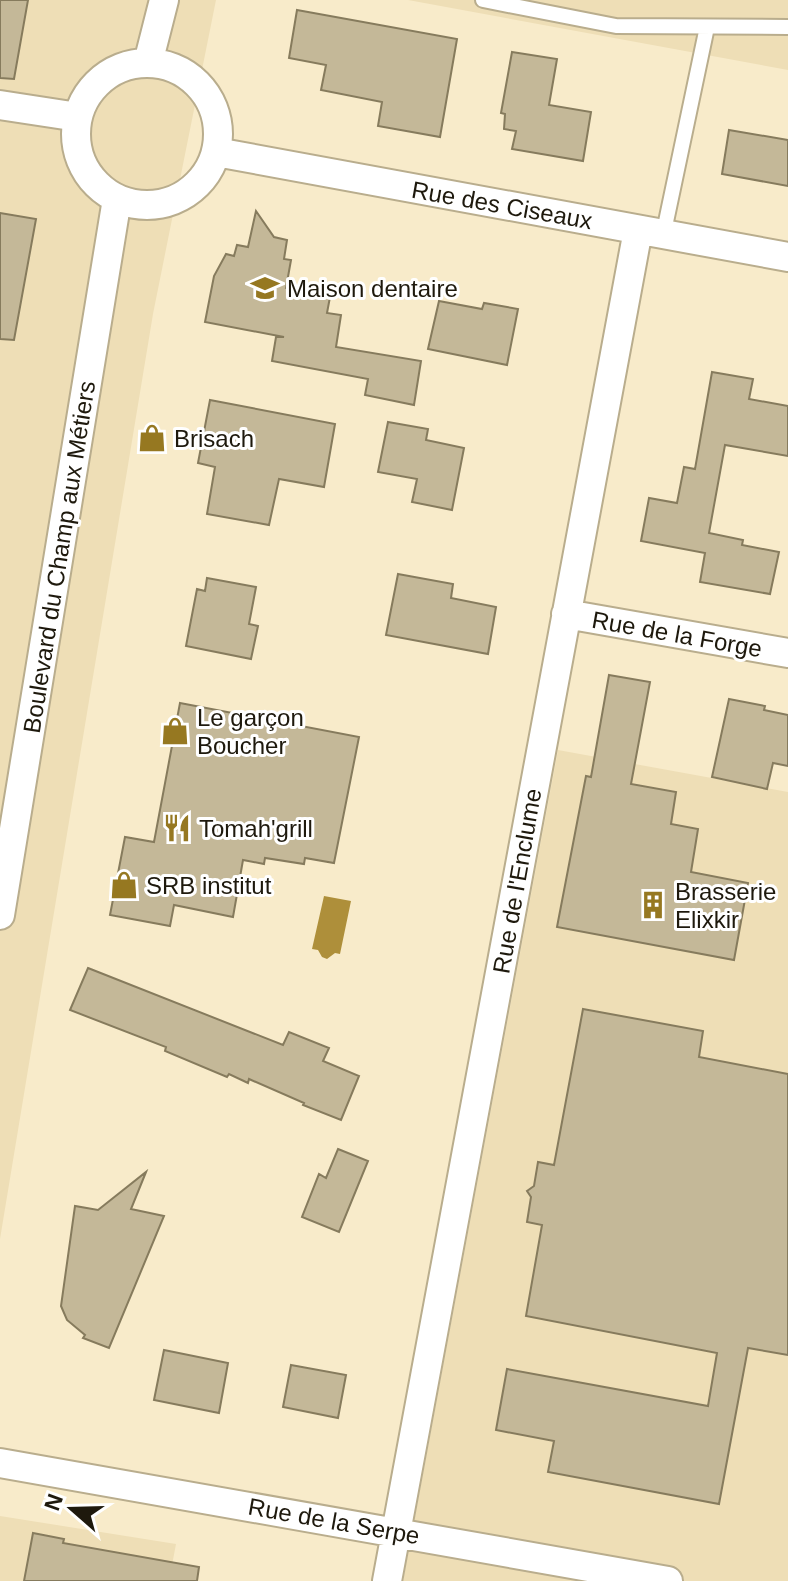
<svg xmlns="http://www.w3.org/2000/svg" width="788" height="1581" viewBox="0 0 788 1581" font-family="Helvetica,sans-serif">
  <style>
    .built { fill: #eedeb6 }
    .water { fill: #ae8f3a }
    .building { fill: #c4b898; stroke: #867b5d; stroke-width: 2 }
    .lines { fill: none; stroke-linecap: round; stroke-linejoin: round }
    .lane-casing { stroke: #b9ad8d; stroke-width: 18 }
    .street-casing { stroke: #b9ad8d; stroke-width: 32 }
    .lane { stroke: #fff; stroke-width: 14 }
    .street { stroke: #fff; stroke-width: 28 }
    .labels { text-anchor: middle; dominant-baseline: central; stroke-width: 6; stroke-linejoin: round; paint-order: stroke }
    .street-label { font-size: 24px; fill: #1e190d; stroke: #fff }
    .poi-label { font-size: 24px; fill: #1e190d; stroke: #fff; text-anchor: start }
  </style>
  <rect width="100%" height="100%" fill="#f8ebca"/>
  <path class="built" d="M0,0H216L153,314L0,1239Z
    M408,0H788V70Z
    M558,750L788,792V1581H403Z
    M0,1516L176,1544L169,1581H0Z"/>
  <path class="water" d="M324,896L351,901L340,954L335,953L327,959L322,957L318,950L312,949Z"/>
  <path class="building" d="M0,0H28L14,79L0,78Z
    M297,10L457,39L440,137L378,126L382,102L321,90L326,65L289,58Z
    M512,52L557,59L549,105L591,112L583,161L512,149L516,131L504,129L505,114L501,113Z
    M729,130L788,140V186L722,174Z
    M256,211L274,237L287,240L284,259L291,260L286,288L330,297L327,313L341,315L336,347L421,361L414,405L365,395L368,379L272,361L276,337H284L205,322L214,276L226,254L234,256L237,245L248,247Z
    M0,213L36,219L14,340L0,339Z
    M439,301L482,309L484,303L518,309L507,365L428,349Z
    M712,372L753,379L749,399L788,406V456L725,445L709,533L743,540L742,545L779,552L770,594L700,582L705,553L641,541L649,498L677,503L684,467L695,469Z
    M210,400L335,424L324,487L279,479L269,525L207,514L215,467L198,463Z
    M388,422L428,429L426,440L464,448L452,510L412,502L417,479L378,472Z
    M398,574L453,584L451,598L496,607L488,654L386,635Z
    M207,578L256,587L249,624L258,626L251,659L186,646L197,589L205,591Z
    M609,675L650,682L631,784L676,792L671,824L698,829L691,872L748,883L734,960L557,927L586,776L591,777Z
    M729,699L765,706L764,710L788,715V766L773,763L767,789L712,777Z
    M180,703L359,737L334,863L305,858L304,864L265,858L264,864L243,860L233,917L174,905L170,926L110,915L125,837L154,842Z
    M88,968L283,1045L289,1032L329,1048L323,1061L359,1076L341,1120L303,1105L304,1103L249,1079L248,1083L229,1074L227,1077L165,1051L166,1047L70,1010Z
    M583,1009L703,1031L699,1057L788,1074V1355L748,1348L719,1504L548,1472L554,1441L496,1430L507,1369L708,1406L717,1353L526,1316L542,1225L527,1222L531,1197L527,1191L534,1186L538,1162L554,1165Z
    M338,1149L368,1161L339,1232L302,1217L319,1174L326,1178Z
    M146,1172L131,1209L164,1216L109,1348L83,1338L85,1335L67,1320L61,1306L75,1206L98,1210Z
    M164,1350L228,1363L219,1413L154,1400Z
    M291,1365L346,1375L338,1418L283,1407Z
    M33,1533L64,1539L63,1543L199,1567L197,1581H24Z"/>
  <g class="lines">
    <defs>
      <path id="lane" d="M483,0L616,26L788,27
        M663,236L707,27"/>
      <path id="street" d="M148,63L164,0
        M76 134a71 71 0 1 1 142 0a71 71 0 1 1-142 0Z
        M0,105L78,117
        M216,152L788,257
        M566,614L788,653
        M0,915L117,199
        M0,1463L668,1581
        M387,1581L638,230"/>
    </defs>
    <use href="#lane" class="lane-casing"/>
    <use href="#street" class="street-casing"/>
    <use href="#lane" class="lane"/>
    <use href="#street" class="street"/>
  </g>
  <defs>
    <symbol id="university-bare" viewBox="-9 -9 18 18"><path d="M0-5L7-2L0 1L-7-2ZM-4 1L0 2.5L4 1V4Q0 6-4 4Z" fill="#967821" stroke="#fff" stroke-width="2.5" paint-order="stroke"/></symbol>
    <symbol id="shop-bare" viewBox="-9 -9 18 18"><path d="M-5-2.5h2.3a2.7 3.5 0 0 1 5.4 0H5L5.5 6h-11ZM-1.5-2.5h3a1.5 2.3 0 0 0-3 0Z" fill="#967821" stroke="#fff" stroke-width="2.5" paint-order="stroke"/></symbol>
    <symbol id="restaurant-bare" viewBox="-9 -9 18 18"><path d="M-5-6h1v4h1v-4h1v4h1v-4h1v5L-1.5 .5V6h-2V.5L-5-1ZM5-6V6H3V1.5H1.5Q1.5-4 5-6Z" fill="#967821" stroke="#fff" stroke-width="2.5" paint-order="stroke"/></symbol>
    <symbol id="building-bare" viewBox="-9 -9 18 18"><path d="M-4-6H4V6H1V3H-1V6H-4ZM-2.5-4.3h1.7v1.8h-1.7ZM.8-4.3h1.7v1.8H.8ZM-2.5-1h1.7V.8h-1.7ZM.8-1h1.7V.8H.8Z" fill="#967821" stroke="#fff" stroke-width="2.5" paint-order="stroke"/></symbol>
  </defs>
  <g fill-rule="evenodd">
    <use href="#university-bare" x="245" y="268" width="40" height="40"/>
    <use href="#shop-bare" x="132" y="418" width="40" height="40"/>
    <use href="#shop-bare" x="155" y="711" width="40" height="40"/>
    <use href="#restaurant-bare" x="157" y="808" width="40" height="40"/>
    <use href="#shop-bare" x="104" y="865" width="40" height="40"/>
    <use href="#building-bare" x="633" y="885" width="40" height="40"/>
  </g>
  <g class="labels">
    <g class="street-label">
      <text transform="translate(502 205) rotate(10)">Rue des Ciseaux</text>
      <text transform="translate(59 557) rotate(-81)">Boulevard du Champ aux Métiers</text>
      <text transform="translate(677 634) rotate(10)">Rue de la Forge</text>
      <text transform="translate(517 881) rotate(-80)">Rue de l'Enclume</text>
      <text transform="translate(334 1521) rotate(10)">Rue de la Serpe</text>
    </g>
    <g class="poi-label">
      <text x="287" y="288">Maison dentaire</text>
      <text x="174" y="438">Brisach</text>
      <text x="197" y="717">Le garçon<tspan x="197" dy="28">Boucher</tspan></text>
      <text x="199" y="828">Tomah'grill</text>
      <text x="146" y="885">SRB institut</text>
      <text x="675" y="891">Brasserie<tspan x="675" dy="28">Elixkir</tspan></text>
    </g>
  </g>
  <g transform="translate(72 1509) rotate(290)" stroke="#ffffff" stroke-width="6" paint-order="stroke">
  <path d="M0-6L14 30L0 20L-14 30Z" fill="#1e190d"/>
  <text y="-12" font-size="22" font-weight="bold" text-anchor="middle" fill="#1e190d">N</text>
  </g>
</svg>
